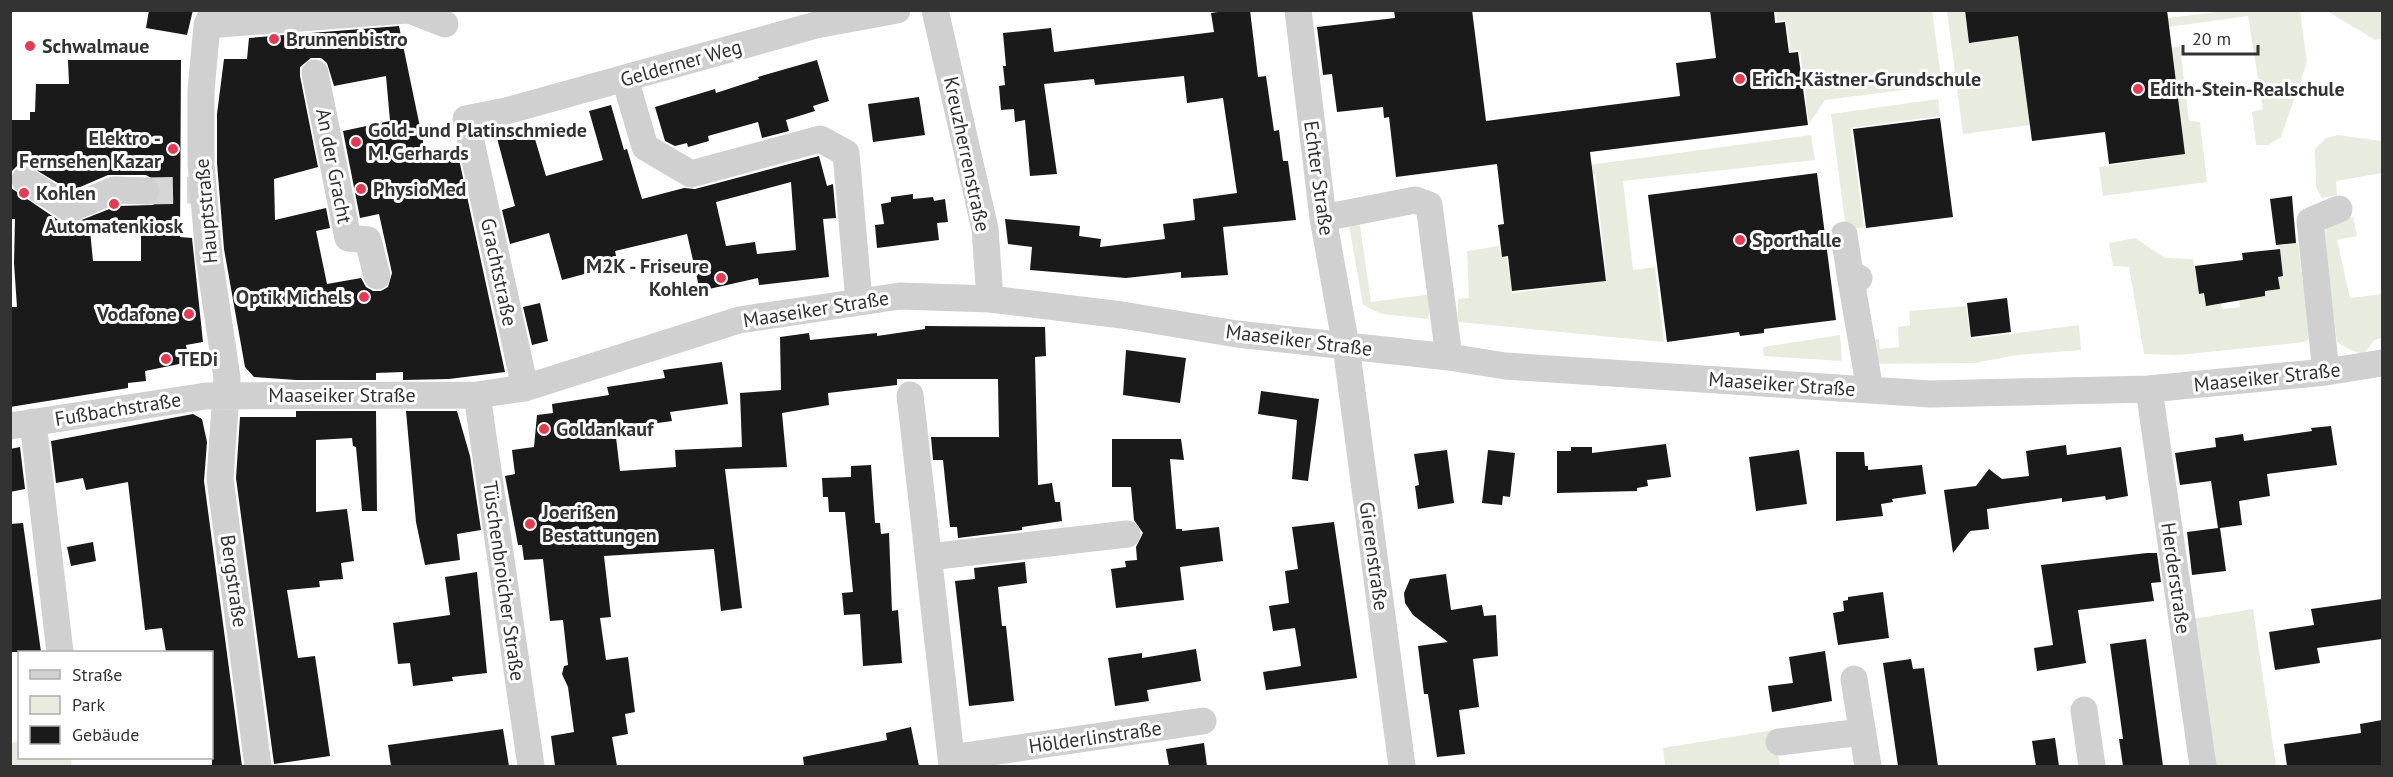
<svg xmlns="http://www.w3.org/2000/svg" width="2393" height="777" font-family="'PT Sans',sans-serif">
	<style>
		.green { fill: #e7ecdf }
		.building { fill: #1a1a1a; fill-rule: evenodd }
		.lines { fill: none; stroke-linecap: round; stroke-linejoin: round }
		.minor-tunnel { stroke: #d6d6d6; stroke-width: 27; stroke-dasharray: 27 14; stroke-linecap: butt }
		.minor { stroke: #d0d0d0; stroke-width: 27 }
		.poi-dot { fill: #e33b52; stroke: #fff; stroke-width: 2 }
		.labels { text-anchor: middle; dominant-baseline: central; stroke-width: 6; stroke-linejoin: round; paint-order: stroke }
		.poi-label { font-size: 20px; font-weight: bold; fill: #333; stroke: #fff; text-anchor: start }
		.street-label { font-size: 20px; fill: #333; stroke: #fff }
	</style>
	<rect width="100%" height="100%" fill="#fff"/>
	<path class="green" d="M 1776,11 L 1932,11 L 1942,85 L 1825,100 L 1809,124 L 1800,50 L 1791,51 L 1786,20 L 1777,21 Z
		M 1947,11 L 1965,11 L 1969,42 L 2018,36 L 2069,120 L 1963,134 Z
		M 2224,11 L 2300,11 L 2307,62 L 2281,137 L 2268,145 L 2256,145 L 2252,112 L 2263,109 L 2248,16 L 2138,31 L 2137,22 Z
		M 2327,11 L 2382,11 L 2382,39 L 2375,40 Z
		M 2180,46 L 2189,121 L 2200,122 L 2207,182 L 2103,196 L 2099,167 L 2185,154 L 2171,48 Z
		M 1938,99 L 1940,116 L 1851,128 L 1864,227 L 1846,230 L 1831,114 Z
		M 1811,135 L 1815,160 L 1623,181 L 1633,270 L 1655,267 L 1664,342 L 1458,322 L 1458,299 L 1469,298 L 1467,251 L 1499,246 L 1502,257 L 1507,257 L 1512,293 L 1607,281 L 1595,174 L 1502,187 L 1500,177 Z
		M 2338,135 L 2382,141 L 2382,173 L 2336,181 L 2337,195 L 2322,198 L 2316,187 L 2315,149 L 2326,138 Z
		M 2353,217 L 2357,236 L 2337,240 L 2350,298 L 2382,294 L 2382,338 L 2374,340 L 2364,354 L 2352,351 L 2337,342 L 2323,234 C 2330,222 2340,219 2353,217 Z
		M 1359,219 L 1371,302 L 1432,294 L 1428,319 L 1382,314 L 1363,305 L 1348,220 Z
		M 2135,238 L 2165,258 L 2193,259 L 2199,294 L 2204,293 L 2206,305 L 2221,304 L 2222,309 L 2240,307 L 2238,288 L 2248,298 L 2265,296 L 2265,291 L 2280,289 L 2278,277 L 2283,276 L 2280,249 L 2276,245 L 2298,243 L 2310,338 L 2305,342 L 2179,355 L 2144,354 L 2129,267 L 2113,266 L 2109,243 Z
		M 1966,306 L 1971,339 L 2079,325 L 2081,350 L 2017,355 L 1974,363 L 1866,364 L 1865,340 L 1879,339 L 1880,349 L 1899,347 L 1898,327 L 1910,325 L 1909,311 Z
		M 1840,335 L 1842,361 L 1764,356 L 1763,347 Z
		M 2253,609 L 2276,766 L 2208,766 L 2187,620 Z
		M 1774,730 L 1780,766 L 1665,766 L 1663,748 Z
		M 19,741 L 20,758 L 70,758 L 72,766 L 11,766 L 11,743 Z"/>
	<path class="building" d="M 149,10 L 193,10 L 187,35 L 146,28 Z
		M 1231,10 L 1250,10 L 1258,77 L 1266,76 L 1274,131 L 1279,130 L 1283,161 L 1288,161 L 1296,220 L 1223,227 L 1228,275 L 1181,278 L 1181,272 L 1126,278 L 1030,270 L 1032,247 L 1008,244 L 1005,219 L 1080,226 L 1079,236 L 1101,239 L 1100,247 L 1165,239 L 1163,224 L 1195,220 L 1193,199 L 1237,193 L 1223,98 L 1187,103 L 1184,76 L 1095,85 L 1094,79 L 1044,84 L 1057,174 L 1030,176 L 1025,120 L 1015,122 L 1014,109 L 1001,110 L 999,86 L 1005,85 L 1003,66 L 1006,66 L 1003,33 L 1051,28 L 1054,52 L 1214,32 L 1211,13 Z
		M 1394,10 L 1472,10 L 1486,121 L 1680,96 L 1676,63 L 1716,58 L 1710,10 L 1774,10 L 1775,23 L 1785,22 L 1789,53 L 1798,52 L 1808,125 L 1590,152 L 1606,281 L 1512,291 L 1508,256 L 1502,257 L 1498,225 L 1504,224 L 1497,164 L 1396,177 L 1389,117 L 1384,118 L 1383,107 L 1337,112 L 1332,74 L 1323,75 L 1317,27 L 1395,18 Z
		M 1965,10 L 2167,10 L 2185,154 L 2109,164 L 2105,132 L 2032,141 L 2018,36 L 1969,43 Z
		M 399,26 L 426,156 L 457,150 L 505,372 L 449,379 L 403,380 L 403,372 L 376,373 L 376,380 L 296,380 L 254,377 L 245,367 L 224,249 L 217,163 L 217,114 L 224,59 L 247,59 L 249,38 ZM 311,58 L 321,58 L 327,63 L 334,86 L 386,76 L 390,121 L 343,131 L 360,218 L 379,214 L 392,273 L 388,287 L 381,291 L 373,291 L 366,287 L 361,278 L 327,284 L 316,231 L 330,228 L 326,208 L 275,220 L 274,179 L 318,167 L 300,76 L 300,67 Z
		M 68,60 L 181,60 L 180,237 L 192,238 L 203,342 L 186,345 L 189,362 L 145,371 L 146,381 L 128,383 L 128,388 L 10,407 L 10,307 L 17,307 L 14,263 L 15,219 L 10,219 L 11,188 L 61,222 L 69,225 L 117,206 L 153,205 L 159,200 L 162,192 L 160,183 L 146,175 L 108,175 L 71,191 L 26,164 L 17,166 L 11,172 L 10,120 L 30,120 L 30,112 L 35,112 L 36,84 L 69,84 ZM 89,220 L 141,220 L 141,261 L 93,261 Z
		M 817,60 L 829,101 L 813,106 L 815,111 L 786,120 L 789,131 L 762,138 L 758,122 L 708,136 L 709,141 L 688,147 L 687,143 L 675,146 L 665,141 L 655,107 L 715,89 L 716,93 L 759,79 L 758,77 Z
		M 919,97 L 925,135 L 873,142 L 868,104 Z
		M 611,105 L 624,150 L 627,149 L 642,199 L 684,188 L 695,189 L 819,156 L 827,186 L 833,184 L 836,218 L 823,219 L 829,277 L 759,285 L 758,278 L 700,291 L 687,234 L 615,251 L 618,265 L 562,280 L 549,233 L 510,244 L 502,210 L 515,206 L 497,138 L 532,129 L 546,176 L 603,160 L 589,111 ZM 791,182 L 796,250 L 757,254 L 755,242 L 726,246 L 716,202 Z
		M 1940,118 L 1953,217 L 1866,228 L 1853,129 Z
		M 1817,173 L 1836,320 L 1764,329 L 1764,333 L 1740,336 L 1739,332 L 1667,342 L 1648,195 Z
		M 913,194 L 913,199 L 933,197 L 934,201 L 945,199 L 948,222 L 937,223 L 939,240 L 877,248 L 875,225 L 884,224 L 881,204 L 891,202 L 891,197 Z
		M 2292,196 L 2296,243 L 2276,245 L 2270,199 Z
		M 2280,249 L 2283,276 L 2278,277 L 2280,289 L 2265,291 L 2265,296 L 2206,306 L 2204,293 L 2199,294 L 2195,266 L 2243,260 L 2242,253 Z
		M 2007,298 L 2011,332 L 1971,337 L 1967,303 Z
		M 540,303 L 548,341 L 532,345 L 523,307 Z
		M 925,326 L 1045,327 L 1046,356 L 1035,357 L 1038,485 L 1052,483 L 1055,502 L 1060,502 L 1062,521 L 1022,527 L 1022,530 L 958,538 L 957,527 L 950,527 L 943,460 L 933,460 L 931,437 L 999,437 L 998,379 L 897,379 L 897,385 L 828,393 L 829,405 L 782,413 L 787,467 L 725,469 L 742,608 L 721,611 L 714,549 L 604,556 L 611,617 L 600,618 L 606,660 L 628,657 L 635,712 L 625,714 L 628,734 L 612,737 L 617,766 L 555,766 L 551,736 L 574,732 L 568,687 L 562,674 L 564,666 L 568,665 L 563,620 L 550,621 L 543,559 L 524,560 L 522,545 L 518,545 L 505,476 L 515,474 L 512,450 L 534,447 L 537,415 L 553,413 L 552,404 L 609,395 L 607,387 L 665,378 L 663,370 L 722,362 L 728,404 L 670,412 L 672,421 L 615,429 L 620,471 L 676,467 L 675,450 L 742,447 L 740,393 L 781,390 L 780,337 L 809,333 L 810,340 L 877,333 L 877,336 L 925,329 Z
		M 1126,350 L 1186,358 L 1180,403 L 1123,395 Z
		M 1261,391 L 1319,399 L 1308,481 L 1292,479 L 1297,420 L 1258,414 Z
		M 296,411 L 376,411 L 377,511 L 362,511 L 356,447 L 353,446 L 352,438 L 316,440 L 316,512 L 347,509 L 354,561 L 341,563 L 343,579 L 319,581 L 320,587 L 287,590 L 298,658 L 315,656 L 330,756 L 274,764 L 236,478 L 240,417 L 296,417 Z
		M 406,411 L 457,411 L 470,456 L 481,530 L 457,534 L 460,560 L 425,565 L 416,522 Z
		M 193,414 L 202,419 L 207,442 L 204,481 L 242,766 L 212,766 L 212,652 L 166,652 L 162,628 L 145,630 L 128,482 L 86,490 L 83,478 L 56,483 L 51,441 Z
		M 2331,426 L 2337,465 L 2267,474 L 2270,496 L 2239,501 L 2242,525 L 2220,528 L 2226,571 L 2192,575 L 2187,532 L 2218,528 L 2211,481 L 2180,485 L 2175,453 L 2216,447 L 2215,438 L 2243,434 L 2244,441 L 2312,431 L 2311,428 Z
		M 1112,439 L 1181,439 L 1184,460 L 1170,459 L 1176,529 L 1182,529 L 1182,531 L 1219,527 L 1223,561 L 1180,567 L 1184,600 L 1116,608 L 1111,569 L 1126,567 L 1125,561 L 1137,560 L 1136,547 L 1143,533 L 1134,520 L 1131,487 L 1112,487 Z
		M 1666,444 L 1671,477 L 1647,480 L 1648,486 L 1637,488 L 1637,491 L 1557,493 L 1557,451 L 1571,451 L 1571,447 L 1592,447 L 1592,453 Z
		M 2066,445 L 2067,455 L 2121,447 L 2128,496 L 2106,500 L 2105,496 L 2062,502 L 2062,498 L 1987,509 L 1989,529 L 1970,531 L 1953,553 L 1944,490 L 1976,486 L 1989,469 L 2002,479 L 2029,476 L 2026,451 Z
		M 20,447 L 25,489 L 10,492 L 10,449 Z
		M 1447,450 L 1454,503 L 1418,509 L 1415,486 L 1419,485 L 1414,454 Z
		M 1488,450 L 1515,453 L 1510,497 L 1503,496 L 1502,505 L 1482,503 Z
		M 1799,450 L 1807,504 L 1756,511 L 1749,457 Z
		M 1836,452 L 1864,452 L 1865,466 L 1868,466 L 1868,470 L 1922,465 L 1926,494 L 1892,499 L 1893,502 L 1881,504 L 1883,516 L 1836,521 Z
		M 871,465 L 875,523 L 880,523 L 881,534 L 889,533 L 892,611 L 898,610 L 902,663 L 863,666 L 860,614 L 844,615 L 842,593 L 853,592 L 845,512 L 829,512 L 828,497 L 823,497 L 822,478 L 851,477 L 851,466 Z
		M 1334,522 L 1357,678 L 1266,690 L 1263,672 L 1301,666 L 1295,628 L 1273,631 L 1269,606 L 1289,603 L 1285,571 L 1298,569 L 1292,527 Z
		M 23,523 L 41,652 L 10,652 L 10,524 Z
		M 93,542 L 96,561 L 71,566 L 67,547 Z
		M 2147,553 L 2157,553 L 2161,582 L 2151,583 L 2154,601 L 2078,610 L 2086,663 L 2037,671 L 2034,648 L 2053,645 L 2041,565 Z
		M 1025,562 L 1027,583 L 998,587 L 1002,626 L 1006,626 L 1014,701 L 969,706 L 955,581 L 975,579 L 974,568 Z
		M 477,572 L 487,673 L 452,677 L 453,681 L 413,686 L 410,663 L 398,664 L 393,623 L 450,615 L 445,577 Z
		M 1446,574 L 1451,610 L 1482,605 L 1484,616 L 1496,615 L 1498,656 L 1473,659 L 1479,707 L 1459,710 L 1465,754 L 1437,757 L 1428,694 L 1424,694 L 1418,646 L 1448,642 L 1413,615 L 1405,603 L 1404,593 L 1410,579 Z
		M 1883,592 L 1889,638 L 1838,645 L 1833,613 L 1844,611 L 1843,601 L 1848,600 L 1848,597 Z
		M 2382,599 L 2382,639 L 2317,648 L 2320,663 L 2275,670 L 2269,632 L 2314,625 L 2311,609 Z
		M 2146,639 L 2163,766 L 2123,766 L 2119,739 L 2123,739 L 2110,644 Z
		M 1196,649 L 1201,681 L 1147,690 L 1149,701 L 1115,706 L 1108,658 L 1142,653 L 1142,658 Z
		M 1825,651 L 1832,701 L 1772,712 L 1768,686 L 1793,683 L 1789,657 Z
		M 1911,659 L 1913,669 L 1924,668 L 1938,766 L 1898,766 L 1883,663 Z
		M 2382,720 L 2382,766 L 2287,766 L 2284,744 L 2361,733 L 2360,724 Z
		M 911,727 L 919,766 L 804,766 L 803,757 L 887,740 L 886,733 Z
		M 503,729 L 509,766 L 391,766 L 388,745 Z
		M 2055,738 L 2059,766 L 2036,766 L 2032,741 Z
		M 1204,743 L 1207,766 L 1169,766 L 1166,749 Z"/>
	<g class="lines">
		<path class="minor-tunnel" d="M 146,191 L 203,190"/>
		<path class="minor" d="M 213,10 L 207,25 L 201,91 L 201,164 L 209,257 L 227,378 L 220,479 L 258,766
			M 409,10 L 445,24
			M 935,10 L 985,229 L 990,299
			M 1298,10 L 1323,218 L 1346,346 L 1402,766
			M 207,25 L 407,10
			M 315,73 L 348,238 L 368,240 L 377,276
			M 625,79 L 645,147 L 691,174 L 820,139 L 846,153 L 859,301
			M 25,180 L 70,209 L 114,190 L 146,191
			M 1323,218 L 1415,200 L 1429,205 L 1449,357
			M 1844,235 L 1851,280
			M 1859,278 L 1851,280 L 1870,390
			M 2326,372 L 2310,221 L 2339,209
			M 525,388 L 466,119 L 506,111 L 816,25 L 897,10
			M 2149,389 L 2203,766
			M 477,395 L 531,766
			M 910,395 L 952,766
			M 33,422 L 60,652
			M 10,426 L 206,396 L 477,395 L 525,388 L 739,320 L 900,296 L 990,299 L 1122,315 L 1237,334 L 1449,357 L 1505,366 L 1930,394 L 2149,389 L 2326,372 L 2382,363
			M 929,557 L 1127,534
			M 1854,679 L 1868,766
			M 2084,710 L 2092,766
			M 1779,742 L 1862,732
			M 951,758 L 1203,721"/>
	</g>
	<g class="poi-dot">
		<circle cx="274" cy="39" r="6"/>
		<circle cx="30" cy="46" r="6"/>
		<circle cx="1740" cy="79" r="6"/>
		<circle cx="2138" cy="89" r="6"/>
		<circle cx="356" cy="142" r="6"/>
		<circle cx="173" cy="149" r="6"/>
		<circle cx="361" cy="189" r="6"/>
		<circle cx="24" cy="193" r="6"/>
		<circle cx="114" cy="204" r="6"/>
		<circle cx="1740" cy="240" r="6"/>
		<circle cx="721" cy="278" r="6"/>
		<circle cx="364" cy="297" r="6"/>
		<circle cx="189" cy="314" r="6"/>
		<circle cx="166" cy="359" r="6"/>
		<circle cx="544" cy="429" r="6"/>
		<circle cx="530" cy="524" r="6"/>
	</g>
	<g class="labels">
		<g class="poi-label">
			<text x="286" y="39">Brunnenbistro</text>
			<text x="42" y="46">Schwalmaue</text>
			<text x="1752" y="79">Erich-Kästner-Grundschule</text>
			<text x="2150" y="89">Edith-Stein-Realschule</text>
			<text x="368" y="130">Gold- und Platinschmiede<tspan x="368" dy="23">M. Gerhards</tspan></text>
			<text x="161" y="138" text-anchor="end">Elektro -<tspan x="161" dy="23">Fernsehen Kazar</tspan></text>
			<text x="373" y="189">PhysioMed</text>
			<text x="36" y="193">Kohlen</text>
			<text x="114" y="226" text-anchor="middle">Automatenkiosk</text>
			<text x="1752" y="240">Sporthalle</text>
			<text x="709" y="266" text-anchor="end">M2K - Friseure<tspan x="709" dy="23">Kohlen</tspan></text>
			<text x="352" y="297" text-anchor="end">Optik Michels</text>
			<text x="177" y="314" text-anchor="end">Vodafone</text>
			<text x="178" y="359">TEDi</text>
			<text x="556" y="429">Goldankauf</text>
			<text x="542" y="512">Joerißen<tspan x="542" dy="23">Bestattungen</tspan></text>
		</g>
		<g class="street-label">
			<text transform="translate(681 63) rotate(-16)">Gelderner Weg</text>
			<text transform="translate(967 154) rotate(78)">Kreuzherrenstraße</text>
			<text transform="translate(334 166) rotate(79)">An der Gracht</text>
			<text transform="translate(1319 178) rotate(82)">Echter Straße</text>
			<text transform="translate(206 211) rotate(-95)">Hauptstraße</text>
			<text transform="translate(499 272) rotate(78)">Grachtstraße</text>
			<text transform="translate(816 309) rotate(-9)">Maaseiker Straße</text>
			<text transform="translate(1299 340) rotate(7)">Maaseiker Straße</text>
			<text transform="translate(2267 377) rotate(-6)">Maaseiker Straße</text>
			<text transform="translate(1782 384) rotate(4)">Maaseiker Straße</text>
			<text x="342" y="395">Maaseiker Straße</text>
			<text transform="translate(118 409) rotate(-9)">Fußbachstraße</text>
			<text transform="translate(1374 556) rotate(82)">Gierenstraße</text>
			<text transform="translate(2176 578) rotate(82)">Herderstraße</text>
			<text transform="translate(234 581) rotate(82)">Bergstraße</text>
			<text transform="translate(504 581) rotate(82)">Tüschenbroicher Straße</text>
			<text transform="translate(1095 737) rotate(-8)">Hölderlinstraße</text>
		</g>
	</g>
	<rect width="2393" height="777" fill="none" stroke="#333333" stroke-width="24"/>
	<rect x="18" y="651" width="195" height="108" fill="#ffffff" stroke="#adadad" stroke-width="1.5"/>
	<rect x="30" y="670" width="30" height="9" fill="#d0d0d0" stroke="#adadad" stroke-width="1.5"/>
	<text x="72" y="681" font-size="18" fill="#333333">Straße</text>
	<rect x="30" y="696" width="30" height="18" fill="#e7ecdf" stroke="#adadad" stroke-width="1.5"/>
	<text x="72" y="711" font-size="18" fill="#333333">Park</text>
	<rect x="30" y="726" width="30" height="18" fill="#1a1a1a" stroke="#adadad" stroke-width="1.5"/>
	<text x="72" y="741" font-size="18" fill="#333333">Gebäude</text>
	<path d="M2183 45v9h75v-9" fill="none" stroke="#333333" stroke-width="3"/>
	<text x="2192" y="45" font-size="18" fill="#333333" stroke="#ffffff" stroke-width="4.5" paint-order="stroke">20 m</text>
</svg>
